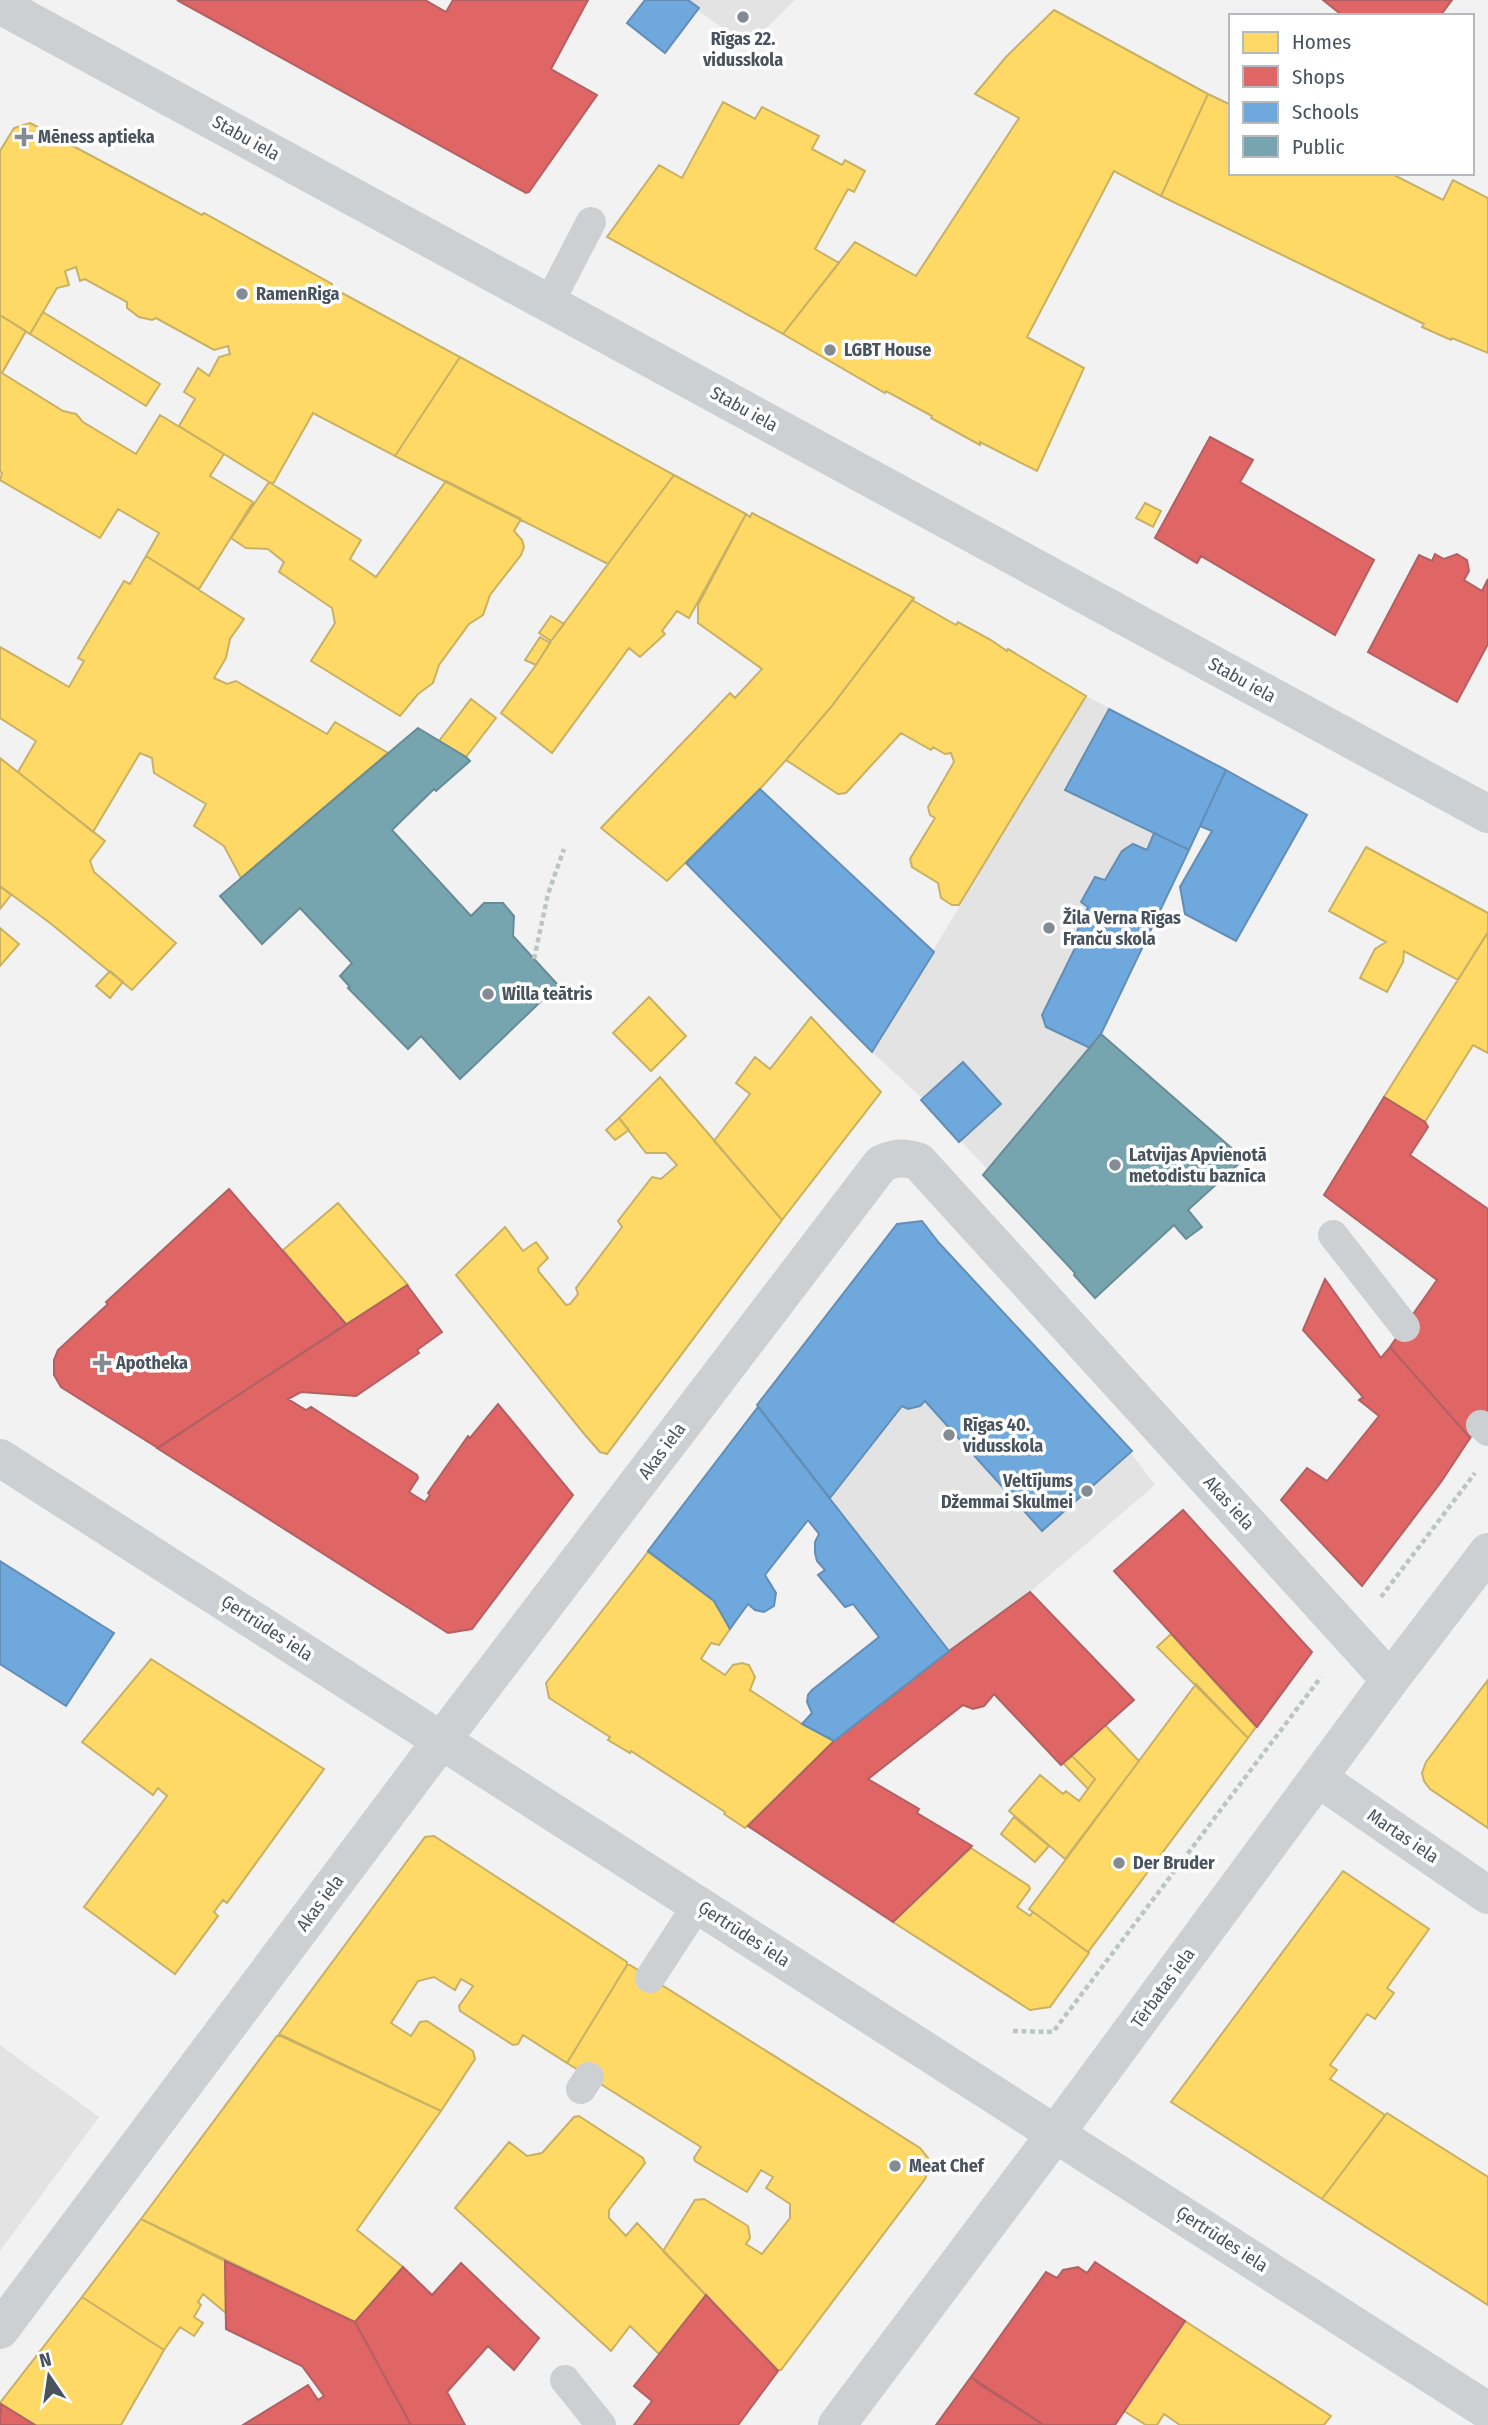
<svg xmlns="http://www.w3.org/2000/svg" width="1488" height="2425" font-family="'Fira Sans Condensed',sans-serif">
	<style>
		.education { fill: #e4e3e4 }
		.homes { fill: #ffd966; stroke: #c8b164; stroke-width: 2 }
		.shops { fill: #e06666; stroke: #b26064; stroke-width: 2 }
		.schools { fill: #6fa8dc; stroke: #638eb6; stroke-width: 2 }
		.public { fill: #76a5af; stroke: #688c97; stroke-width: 2 }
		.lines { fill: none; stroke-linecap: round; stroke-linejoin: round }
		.path { stroke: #bbc6c3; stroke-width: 4.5; stroke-dasharray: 5 3.5; stroke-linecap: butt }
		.service { stroke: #cdd0d2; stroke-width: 30 }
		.minor { stroke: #cdd0d2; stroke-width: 38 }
		.poi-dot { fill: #848b92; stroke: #fff; stroke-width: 2.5 }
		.labels { text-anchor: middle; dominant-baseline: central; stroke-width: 7; stroke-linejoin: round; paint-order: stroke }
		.poi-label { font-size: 18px; font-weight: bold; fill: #48535e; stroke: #fff; text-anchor: start }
		.street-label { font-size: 18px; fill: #48535e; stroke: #fff }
	</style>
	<rect width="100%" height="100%" fill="#f2f2f2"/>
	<path class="education" d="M 688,0 L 795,0 L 748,46 L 697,10 L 698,8 Z
		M 1086,696 L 1226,770 L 1101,1034 L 988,1170 L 961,1141 L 1001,1104 L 963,1062 L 922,1098 L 872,1052 Z
		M 922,1221 L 939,1244 L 1119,1437 L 1155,1485 L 1030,1592 L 949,1651 L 757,1405 L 897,1224 Z
		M 0,2045 L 99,2117 L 0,2251 Z"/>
	<path class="homes" d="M 1054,10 L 1208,94 L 1161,196 L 1114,171 L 1027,337 L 1084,368 L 1037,471 L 980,442 L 980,445 L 931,418 L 932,416 L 886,391 L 885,393 L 783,334 L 855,242 L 916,276 L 1019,118 L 975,94 L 1006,57 Z
		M 1208,94 L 1231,105 L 1231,173 L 1390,173 L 1443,200 L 1453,180 L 1488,198 L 1488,353 L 1452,338 L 1451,340 L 1422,327 L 1424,324 L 1161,196 Z
		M 723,102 L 755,119 L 762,107 L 819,136 L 812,149 L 842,165 L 845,160 L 865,171 L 854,192 L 848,189 L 815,249 L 839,263 L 783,334 L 607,237 L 659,165 L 682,178 Z
		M 30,123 L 202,215 L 204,213 L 332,284 L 331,287 L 460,357 L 395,456 L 313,413 L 273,484 L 269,482 L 179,426 L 195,399 L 184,392 L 198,368 L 209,376 L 219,357 L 230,354 L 228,346 L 214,350 L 156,318 L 152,320 L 139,317 L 127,308 L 127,302 L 85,279 L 80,281 L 76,267 L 65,271 L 69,285 L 57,288 L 30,334 L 0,315 L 0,151 L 14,128 Z
		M 43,312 L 160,384 L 146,406 L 30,334 Z
		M 0,315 L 26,331 L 2,373 L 63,411 L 76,414 L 83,422 L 136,454 L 160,415 L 224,454 L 210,476 L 253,502 L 199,589 L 146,556 L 159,533 L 118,509 L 100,538 L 0,480 L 2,473 L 0,471 Z
		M 460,357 L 674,475 L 608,564 L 395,456 Z
		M 674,475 L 746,514 L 689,618 L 677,611 L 662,631 L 665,634 L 640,657 L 629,648 L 552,753 L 501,713 L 536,665 L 551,641 Z
		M 446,481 L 521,519 L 514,531 L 522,540 L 524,547 L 521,555 L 490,595 L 483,615 L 469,624 L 439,665 L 433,683 L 418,694 L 400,716 L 311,661 L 335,623 L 332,608 L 279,572 L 284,562 L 268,549 L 246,548 L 231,538 L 269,482 L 361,540 L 350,559 L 376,577 Z
		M 1145,503 L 1161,511 L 1153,527 L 1136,518 Z
		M 752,513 L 914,598 L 831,707 L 786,760 L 760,789 L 667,881 L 601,828 L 730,693 L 735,698 L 762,669 L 698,623 L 698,605 L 746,514 L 750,517 Z
		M 146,556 L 244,619 L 230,639 L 226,658 L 214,678 L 227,684 L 236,681 L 327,734 L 335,722 L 388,753 L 241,878 L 224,846 L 194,826 L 206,804 L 154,773 L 152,758 L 140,753 L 93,832 L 18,772 L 36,741 L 0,718 L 0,647 L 69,687 L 84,661 L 78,658 L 124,581 L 130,584 Z
		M 912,600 L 956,625 L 958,622 L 991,640 L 1007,651 L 1008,649 L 1086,696 L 959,905 L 952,905 L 941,898 L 938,883 L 912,867 L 910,859 L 935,818 L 930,815 L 928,807 L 954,762 L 951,753 L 945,754 L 933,747 L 931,750 L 901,733 L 846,793 L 838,794 L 786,760 L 831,707 Z
		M 551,616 L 564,624 L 551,641 L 539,633 Z
		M 540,637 L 550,643 L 536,665 L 525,660 Z
		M 471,699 L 496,718 L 466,757 L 439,741 Z
		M 0,758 L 105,841 L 90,861 L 94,872 L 176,943 L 132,990 L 50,923 L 0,886 Z
		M 1366,847 L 1488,913 L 1488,932 L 1458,980 L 1404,951 L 1403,962 L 1387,992 L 1360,978 L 1375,949 L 1386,942 L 1329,911 Z
		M 0,886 L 11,895 L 0,909 Z
		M 0,928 L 19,944 L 0,966 Z
		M 1488,932 L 1488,1053 L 1473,1045 L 1425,1122 L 1384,1097 Z
		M 110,971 L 123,982 L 110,998 L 96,986 Z
		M 649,997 L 686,1036 L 651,1071 L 613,1033 Z
		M 811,1017 L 881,1092 L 782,1220 L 714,1141 L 750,1094 L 736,1083 L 755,1057 L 770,1069 Z
		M 660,1077 L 782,1220 L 607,1454 L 600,1452 L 585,1435 L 456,1275 L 505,1227 L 523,1251 L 536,1242 L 548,1258 L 538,1268 L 539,1272 L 566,1305 L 570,1304 L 578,1294 L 576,1288 L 622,1227 L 618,1221 L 652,1177 L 661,1179 L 677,1165 L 666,1153 L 646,1153 L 619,1118 Z
		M 619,1118 L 629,1130 L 615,1140 L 606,1130 Z
		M 338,1203 L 408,1285 L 346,1324 L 283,1250 Z
		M 648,1552 L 714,1601 L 730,1629 L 719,1645 L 711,1643 L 701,1659 L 725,1675 L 733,1665 L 742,1663 L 749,1665 L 755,1677 L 750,1690 L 802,1724 L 834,1741 L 745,1828 L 724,1814 L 725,1812 L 631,1751 L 630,1753 L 608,1740 L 610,1737 L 549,1698 L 546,1683 Z
		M 1171,1634 L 1256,1727 L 1248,1738 L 1157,1647 Z
		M 151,1659 L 324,1769 L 227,1903 L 223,1900 L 214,1912 L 218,1916 L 175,1974 L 84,1907 L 167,1796 L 158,1788 L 153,1795 L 82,1742 Z
		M 1488,1680 L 1488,1828 L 1430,1789 L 1424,1781 L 1422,1773 L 1426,1762 Z
		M 1196,1684 L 1248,1738 L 1088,1952 L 1029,1909 Z
		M 1105,1725 L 1139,1761 L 1065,1859 L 1009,1811 L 1040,1775 L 1063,1794 L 1066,1791 L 1079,1801 L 1095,1779 L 1072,1756 Z
		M 1072,1756 L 1095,1779 L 1088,1789 L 1063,1763 Z
		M 1014,1817 L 1049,1846 L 1035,1862 L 1001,1834 Z
		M 434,1836 L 627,1962 L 627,1965 L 567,2063 L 523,2035 L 518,2044 L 513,2045 L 460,2011 L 459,2006 L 473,1986 L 461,1979 L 455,1990 L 434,1977 L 418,1981 L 391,2023 L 411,2036 L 420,2022 L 427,2021 L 473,2051 L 475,2059 L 441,2111 L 279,2034 L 425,1837 Z
		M 971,1848 L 1029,1886 L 1030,1889 L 1017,1907 L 1030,1916 L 1033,1912 L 1089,1953 L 1050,2007 L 1030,2010 L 893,1922 Z
		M 1343,1871 L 1429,1929 L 1387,1988 L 1394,1993 L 1375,2019 L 1367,2014 L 1330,2065 L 1337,2070 L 1330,2079 L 1385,2115 L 1322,2199 L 1171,2102 Z
		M 627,1965 L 630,1965 L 920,2148 L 928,2158 L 929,2169 L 925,2179 L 781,2370 L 778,2370 L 663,2251 L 695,2200 L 704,2199 L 748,2226 L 750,2238 L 746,2244 L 762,2254 L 790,2218 L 790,2204 L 766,2188 L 773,2177 L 761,2170 L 747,2192 L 695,2161 L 694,2158 L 701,2147 L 567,2063 Z
		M 277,2036 L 281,2036 L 441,2111 L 357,2230 L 403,2267 L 355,2322 L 141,2219 Z
		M 1387,2113 L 1488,2177 L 1488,2305 L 1322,2199 Z
		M 579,2116 L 643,2158 L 645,2163 L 609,2210 L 609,2218 L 626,2236 L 637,2223 L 706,2295 L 659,2354 L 630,2326 L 611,2351 L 455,2208 L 509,2142 L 527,2156 L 542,2153 L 574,2117 Z
		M 141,2219 L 225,2261 L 226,2313 L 203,2294 L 198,2302 L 201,2305 L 194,2317 L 203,2323 L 194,2336 L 180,2327 L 164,2350 L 82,2297 Z
		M 82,2297 L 164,2350 L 121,2425 L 35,2425 L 0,2403 Z
		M 1185,2321 L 1331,2416 L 1324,2425 L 1180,2425 L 1164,2414 L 1157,2425 L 1146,2425 L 1124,2411 Z"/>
	<path class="shops" d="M 177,0 L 425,0 L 446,12 L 453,0 L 588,0 L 551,69 L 597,95 L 529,192 L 526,193 Z
		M 1323,0 L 1452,0 L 1440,16 L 1343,16 Z
		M 1210,437 L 1253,460 L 1240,482 L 1374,560 L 1335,635 L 1201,556 L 1197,563 L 1155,538 Z
		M 1435,554 L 1444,559 L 1457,554 L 1467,560 L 1469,571 L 1464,580 L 1482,591 L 1488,579 L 1488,644 L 1457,702 L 1368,652 L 1419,555 L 1432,561 Z
		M 1384,1097 L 1425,1122 L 1428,1127 L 1410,1155 L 1488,1209 L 1488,1416 L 1470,1438 L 1390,1347 L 1437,1280 L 1324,1195 Z
		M 229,1189 L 346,1324 L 158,1448 L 61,1387 L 54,1375 L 54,1360 L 58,1350 L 108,1304 L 106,1302 Z
		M 1325,1279 L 1381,1358 L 1390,1347 L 1470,1438 L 1441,1482 L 1362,1586 L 1281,1500 L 1307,1468 L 1327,1481 L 1379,1416 L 1359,1400 L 1363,1397 L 1303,1330 Z
		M 407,1285 L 442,1332 L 417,1350 L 419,1353 L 356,1396 L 301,1392 L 288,1399 L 306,1410 L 311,1407 L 417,1475 L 418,1478 L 409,1492 L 425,1502 L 430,1495 L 428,1493 L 468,1436 L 470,1438 L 498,1404 L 573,1495 L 472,1629 L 448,1633 L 157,1448 Z
		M 1183,1510 L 1312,1652 L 1257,1727 L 1114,1571 Z
		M 1030,1592 L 1134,1700 L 1061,1765 L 994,1694 L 984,1706 L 973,1709 L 963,1705 L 868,1779 L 919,1809 L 917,1813 L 972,1846 L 893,1922 L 748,1826 L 834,1741 L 949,1651 Z
		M 225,2261 L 355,2322 L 411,2425 L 243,2425 L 308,2385 L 318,2400 L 324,2396 L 302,2366 L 226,2329 Z
		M 1095,2262 L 1185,2321 L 1115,2425 L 1044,2425 L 971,2377 L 1046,2272 L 1057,2278 L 1063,2270 L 1078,2267 L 1087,2273 Z
		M 461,2263 L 539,2338 L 514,2370 L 488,2346 L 447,2392 L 465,2425 L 411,2425 L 355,2322 L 403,2267 L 432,2295 Z
		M 706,2295 L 778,2371 L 738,2425 L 634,2425 L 652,2401 L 634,2386 Z
		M 971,2377 L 982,2386 L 1044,2425 L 936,2425 Z
		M 1,2404 L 35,2425 L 0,2425 Z"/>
	<path class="schools" d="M 645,0 L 688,0 L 699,8 L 665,53 L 627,23 Z
		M 1109,709 L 1226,770 L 1189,850 L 1065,790 Z
		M 1226,770 L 1307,815 L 1236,941 L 1185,914 L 1180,887 L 1212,831 L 1200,826 Z
		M 760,789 L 934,952 L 872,1052 L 686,863 Z
		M 1154,833 L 1189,850 L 1101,1034 L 1090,1048 L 1046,1027 L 1042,1015 L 1081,936 L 1076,934 L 1088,907 L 1081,902 L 1095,877 L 1105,880 L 1122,851 L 1133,844 L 1147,850 Z
		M 963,1062 L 1001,1104 L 959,1142 L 921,1100 Z
		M 922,1221 L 939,1243 L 1132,1451 L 1042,1531 L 925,1401 L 920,1406 L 908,1409 L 902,1406 L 830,1498 L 757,1405 L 897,1224 Z
		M 758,1407 L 949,1651 L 834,1741 L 802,1724 L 812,1713 L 807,1702 L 808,1695 L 812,1690 L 879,1637 L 853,1604 L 845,1607 L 818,1575 L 825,1570 L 817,1561 L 815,1553 L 815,1542 L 819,1534 L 808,1520 L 765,1575 L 776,1593 L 774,1606 L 764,1612 L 755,1610 L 748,1604 L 730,1629 L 714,1601 L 648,1551 Z
		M 0,1561 L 114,1633 L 66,1706 L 0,1664 Z"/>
	<path class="public" d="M 418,728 L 466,757 L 470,761 L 436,791 L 434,789 L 392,830 L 471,916 L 484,903 L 503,903 L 514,916 L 513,936 L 558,985 L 460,1079 L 421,1036 L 408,1049 L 348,988 L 350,987 L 340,976 L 352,963 L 300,908 L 262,944 L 220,896 Z
		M 1101,1034 L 1244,1159 L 1188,1210 L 1202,1227 L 1186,1239 L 1174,1225 L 1095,1298 L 1074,1275 L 1075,1273 L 983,1175 Z"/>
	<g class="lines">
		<path class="path" d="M 534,959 L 548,894 L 564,849
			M 1381,1597 L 1475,1473
			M 1013,2031 L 1053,2032 L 1321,1677"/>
		<path class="service" d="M 549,303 L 591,222
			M 1333,1235 L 1405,1327
			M 1481,1425 L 1488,1431
			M 650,1978 L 698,1904
			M 581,2089 L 589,2077
			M 565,2380 L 601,2425"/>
		<path class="minor" d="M 0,5 L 1488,814
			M 0,1458 L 1488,2411
			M 1318,1778 L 1488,1895
			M 0,2330 L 441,1741 L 881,1164 C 895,1157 905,1157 919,1162 L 1390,1680
			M 837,2425 L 1056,2133 L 1390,1680 L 1488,1552"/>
	</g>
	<g class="poi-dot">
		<circle cx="743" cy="17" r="7"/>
		<path d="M20.5 126.5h7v7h7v7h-7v7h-7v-7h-7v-7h7z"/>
		<circle cx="242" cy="294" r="7"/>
		<circle cx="830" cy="350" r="7"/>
		<circle cx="1049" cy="928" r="7"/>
		<circle cx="488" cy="994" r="7"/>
		<circle cx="1115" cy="1165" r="7"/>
		<path d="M98.5 1352.5h7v7h7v7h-7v7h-7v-7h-7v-7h7z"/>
		<circle cx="949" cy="1435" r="7"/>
		<circle cx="1087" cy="1491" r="7"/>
		<circle cx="1119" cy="1863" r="7"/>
		<circle cx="895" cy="2166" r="7"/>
	</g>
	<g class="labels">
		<g class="poi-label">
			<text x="743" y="39" text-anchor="middle">Rīgas 22.<tspan x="743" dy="21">vidusskola</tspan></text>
			<text x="38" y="137">Mēness aptieka</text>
			<text x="256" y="294">RamenRiga</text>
			<text x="844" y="350">LGBT House</text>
			<text x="1063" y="918">Žila Verna Rīgas<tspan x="1063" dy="21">Franču skola</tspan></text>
			<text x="502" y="994">Willa teātris</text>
			<text x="1129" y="1155">Latvijas Apvienotā<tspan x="1129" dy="21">metodistu baznīca</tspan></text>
			<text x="116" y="1363">Apotheka</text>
			<text x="963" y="1425">Rīgas 40.<tspan x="963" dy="21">vidusskola</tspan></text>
			<text x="1073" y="1481" text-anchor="end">Veltījums<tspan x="1073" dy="21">Džemmai Skulmei</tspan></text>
			<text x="1133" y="1863">Der Bruder</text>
			<text x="909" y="2166">Meat Chef</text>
		</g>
		<g class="street-label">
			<text transform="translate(246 138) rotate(29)">Stabu iela</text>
			<text transform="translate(744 409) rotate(29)">Stabu iela</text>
			<text transform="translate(1242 680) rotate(29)">Stabu iela</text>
			<text transform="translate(662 1451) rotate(-53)">Akas iela</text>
			<text transform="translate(1229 1503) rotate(48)">Akas iela</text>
			<text transform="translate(267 1628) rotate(33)">Ģertrūdes iela</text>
			<text transform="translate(1403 1836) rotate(34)">Martas iela</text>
			<text transform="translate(320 1903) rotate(-53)">Akas iela</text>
			<text transform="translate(744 1934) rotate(33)">Ģertrūdes iela</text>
			<text transform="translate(1163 1988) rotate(-54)">Tērbatas iela</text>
			<text transform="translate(1222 2239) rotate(33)">Ģertrūdes iela</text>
		</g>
	</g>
	<rect x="1229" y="14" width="245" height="161" fill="#ffffff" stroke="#b6babf" stroke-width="2"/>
	<rect x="1243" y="32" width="35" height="21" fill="#ffd966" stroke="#b6babf" stroke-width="2"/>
	<text x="1292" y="49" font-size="21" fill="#48535e">Homes</text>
	<rect x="1243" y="66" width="35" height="21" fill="#e06666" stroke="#b6babf" stroke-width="2"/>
	<text x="1292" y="84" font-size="21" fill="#48535e">Shops</text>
	<rect x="1243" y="102" width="35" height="21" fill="#6fa8dc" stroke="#b6babf" stroke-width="2"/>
	<text x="1292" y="119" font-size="21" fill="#48535e">Schools</text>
	<rect x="1243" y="136" width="35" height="21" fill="#76a5af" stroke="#b6babf" stroke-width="2"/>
	<text x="1292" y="154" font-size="21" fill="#48535e">Public</text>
	<g transform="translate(49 2376) rotate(347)" stroke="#ffffff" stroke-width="5" paint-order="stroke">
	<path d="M0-5L12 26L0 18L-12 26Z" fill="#48535e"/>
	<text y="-10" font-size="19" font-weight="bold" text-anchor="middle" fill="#48535e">N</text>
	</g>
</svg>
